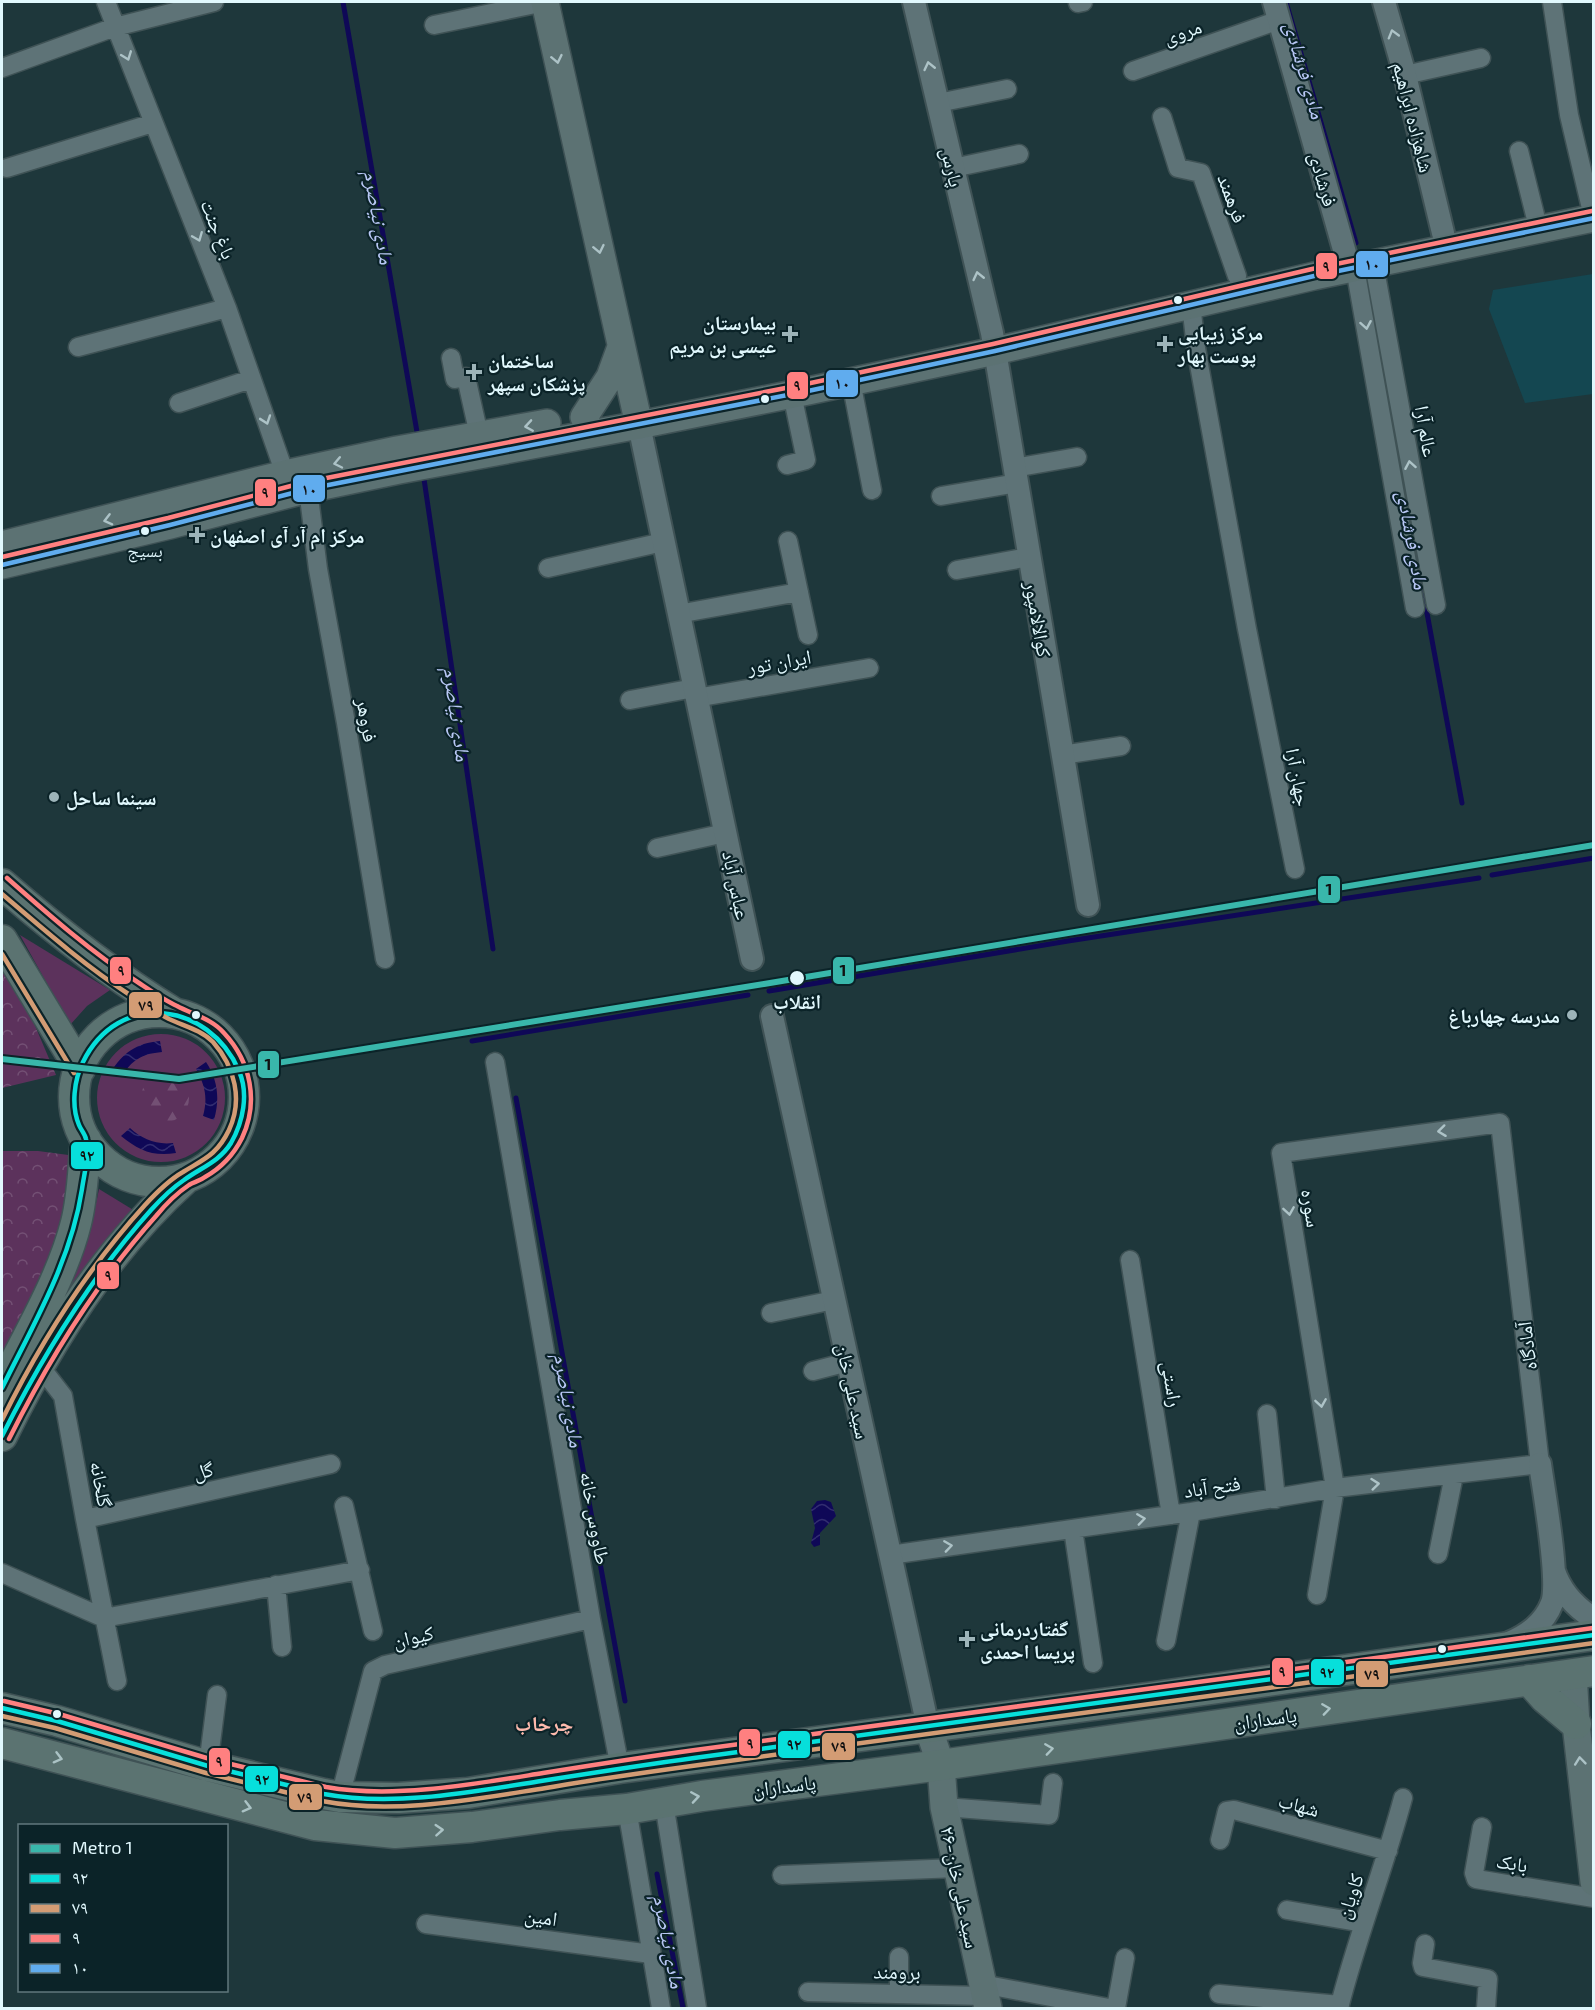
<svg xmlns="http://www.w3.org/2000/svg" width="1595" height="2010" font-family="'Exo 2','Noto Naskh Arabic',sans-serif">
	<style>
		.built { fill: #144751 }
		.grass { fill: #5c325c }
		.forest { fill: url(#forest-firs) }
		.park { fill: url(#park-crowns) }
		.water { fill: url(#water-waves) }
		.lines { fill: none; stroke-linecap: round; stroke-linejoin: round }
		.stream { stroke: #0f0857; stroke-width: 5 }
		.minor-casing { stroke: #3f5255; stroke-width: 21 }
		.tertiary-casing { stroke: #3f5255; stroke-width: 26 }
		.secondary-casing { stroke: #3f5255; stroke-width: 30 }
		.primary-casing { stroke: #3f5255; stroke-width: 33 }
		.minor { stroke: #5e7377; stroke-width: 18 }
		.tertiary { stroke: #5e7377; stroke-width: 22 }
		.secondary { stroke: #5c7273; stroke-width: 27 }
		.primary { stroke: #5b7371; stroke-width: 30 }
		.bus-1-casing { stroke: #0b2328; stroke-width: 9 }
		.bus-2-casing { stroke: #0b2328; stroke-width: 9 }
		.bus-3-casing { stroke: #0b2328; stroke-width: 9 }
		.bus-4-casing { stroke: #0b2328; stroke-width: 9 }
		.bus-1 { stroke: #07dfdb; stroke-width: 4.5 }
		.bus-2 { stroke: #d39c74; stroke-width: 4.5 }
		.bus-3 { stroke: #ff8080; stroke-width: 4.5 }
		.bus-4 { stroke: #60acee; stroke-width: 4.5 }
		.metro-1-casing { stroke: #0b2328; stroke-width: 10 }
		.metro-1 { stroke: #39b7ab; stroke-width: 6 }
		.oneway { stroke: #adc3c7 }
		.oneway2 { stroke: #acc2c6 }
		.oneway3 { stroke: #abc3c5 }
		.bus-dot { fill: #e1f8fd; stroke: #0b2328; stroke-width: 2 }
		.poi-dot { fill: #9db4b9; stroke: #0b2328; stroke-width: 2 }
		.labels { text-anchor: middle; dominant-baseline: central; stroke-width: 4.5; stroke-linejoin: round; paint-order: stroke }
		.bus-label { font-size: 18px; fill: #e1f8fd; stroke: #0b2328 }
		.street-label { font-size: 20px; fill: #e1f8fd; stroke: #0b2328 }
		.poi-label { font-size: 20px; font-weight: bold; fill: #e1f8fd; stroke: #0b2328; text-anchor: start }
		.stop-label { font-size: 20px; font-weight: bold; fill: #e1f8fd; stroke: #0b2328 }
		.water-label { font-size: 21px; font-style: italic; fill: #b9c8f6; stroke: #0b2328 }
		.neighbourhood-label { font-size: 21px; font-weight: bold; fill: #fdbaad; stroke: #0b2328 }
		.line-badge { stroke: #0b2328; stroke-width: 2 }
		.pale-badge-label { font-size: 16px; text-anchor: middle; font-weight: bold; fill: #111 }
	</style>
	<defs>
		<pattern id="forest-firs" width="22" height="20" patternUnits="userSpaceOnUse" patternTransform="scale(1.5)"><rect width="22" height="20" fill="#5c325c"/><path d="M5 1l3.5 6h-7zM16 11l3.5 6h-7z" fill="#735074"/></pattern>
		<pattern id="park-crowns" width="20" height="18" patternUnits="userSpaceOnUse" patternTransform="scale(1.5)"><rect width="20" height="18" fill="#5c325c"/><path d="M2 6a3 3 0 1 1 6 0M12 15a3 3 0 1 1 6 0" fill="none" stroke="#735074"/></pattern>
		<pattern id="water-waves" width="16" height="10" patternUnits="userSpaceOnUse" patternTransform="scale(1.5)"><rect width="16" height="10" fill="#0f0857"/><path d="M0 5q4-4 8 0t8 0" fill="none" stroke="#322d70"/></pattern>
	</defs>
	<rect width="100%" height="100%" fill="#1e373b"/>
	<path class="built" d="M 1593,274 L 1593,394 L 1525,403 L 1489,309 L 1493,290 Z"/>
	<path class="grass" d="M 20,935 L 110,990 L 87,1006 L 70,1025 Z
		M97 1098a64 64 0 1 1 128 0a64 64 0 1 1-128 0Z
		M 99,1189 L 135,1211 L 59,1311 C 75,1270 91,1232 99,1189 Z"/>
	<path class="forest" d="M141 1098a24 24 0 1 1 48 0a24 24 0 1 1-48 0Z"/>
	<path class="park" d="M 2,964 L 33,1021 L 56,1075 L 2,1088 Z
		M 2,1151 L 38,1151 L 76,1156 L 55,1260 L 2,1368 Z"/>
	<path class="water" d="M 160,1041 L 162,1052 C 142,1054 131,1060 122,1077 L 110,1073 C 123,1053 136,1043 160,1041 Z
		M 206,1062 C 218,1080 220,1099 214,1120 L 203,1116 C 208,1098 205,1085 196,1069 Z
		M 130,1128 C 142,1139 156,1145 173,1143 L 176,1153 C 153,1157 138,1150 121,1136 Z
		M 825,1500 L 831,1502 L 836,1516 L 820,1533 L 820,1545 L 814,1547 L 811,1543 L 815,1528 L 811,1509 L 817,1501 Z"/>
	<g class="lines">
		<path class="stream" d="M 343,2 L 417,432
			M 1286,2 L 1356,243
			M 1373,320 L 1462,803
			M 424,479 L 493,949
			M 1492,875 L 1594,858
			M 769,991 L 1068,941 L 1479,878
			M 472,1041 L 748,995
			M 516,1098 L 625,1701
			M 657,1874 L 683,2008"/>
		<g class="minor-casing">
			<path id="minor" d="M 106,2 L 227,308 L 285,474
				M 1552,2 L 1569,115 L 1590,204
				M 1078,3 L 1083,2
				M 434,25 L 545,2
				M 2,68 L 115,27 L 214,2
				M 1133,71 L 1279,20
				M 1405,75 L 1481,58
				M 938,103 L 1007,89
				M 1162,117 L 1178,168 L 1201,173 L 1237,276
				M 1519,151 L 1535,215
				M 7,168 L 153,123
				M 953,168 L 1019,154
				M 1374,264 L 1436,605
				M 1355,268 L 1415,608
				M 1191,304 L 1196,348 L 1247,629 L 1295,869
				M 78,347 L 227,308
				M 451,358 L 455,379 L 466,377 L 479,435
				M 851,381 L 872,490
				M 179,403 L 251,379
				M 787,465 L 806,460 L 792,394
				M 1014,468 L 1077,457
				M 308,489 L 318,569 L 346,723 L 385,959
				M 941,496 L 1017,483
				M 788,541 L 808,635
				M 548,568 L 663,542
				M 957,570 L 1029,557
				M 678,614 L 799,592
				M 696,698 L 869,668
				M 630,700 L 694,688
				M 1062,755 L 1121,746
				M 657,848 L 725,833
				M 495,1062 L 591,1619 L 620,1768
				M 1130,1260 L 1171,1515
				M 771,1313 L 834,1300
				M 39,1365 L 63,1396 L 85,1519 L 117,1681
				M 813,1371 L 848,1362
				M 1267,1414 L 1276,1499
				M 344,1506 L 373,1631
				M 85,1519 L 331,1464
				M 1073,1529 L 1093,1663
				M 1438,1554 L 1454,1475
				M 890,1555 L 1191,1512 L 1335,1488 L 1540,1464 L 1500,1123 L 1281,1153 L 1335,1488 L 1317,1595
				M 2,1573 L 104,1618 L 360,1570
				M 276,1585 L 282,1647
				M 1166,1641 L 1191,1512
				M 208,1766 L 217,1695
				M 340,1797 L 373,1671 L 385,1665 L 591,1619
				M 664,1803 L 697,2008
				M 944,1807 L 1049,1815 L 1053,1783
				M 627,1809 L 661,2008
				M 1482,1827 L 1474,1873 L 1476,1879 L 1594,1898
				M 1220,1840 L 1227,1811 L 1234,1810 L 1388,1851
				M 782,1875 L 957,1868
				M 1287,1910 L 1363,1923
				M 426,1924 L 651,1954
				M 1425,1944 L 1422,1963 L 1423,1967 L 1488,1979 L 1486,2008
				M 982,1984 L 1109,2008
				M 808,1992 L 985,1996
				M 899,1994 L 899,1957
				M 1219,1994 L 1340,2005
				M 1116,2008 L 1125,1958
				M 1339,2008 C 1357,1937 1384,1869 1403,1798"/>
		</g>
		<g class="tertiary-casing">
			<path id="tertiary" d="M 914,2 L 992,333 L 1088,905
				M 1274,2 L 1345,253
				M 1384,2 L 1405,75 L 1443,233
				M 639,425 L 752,959
				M 772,1016 L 928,1727
				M 1554,1571 C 1561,1592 1575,1607 1594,1619
				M 1509,1643 C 1527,1635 1544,1624 1552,1603 C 1560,1580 1544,1493 1540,1464"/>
		</g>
		<g class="secondary-casing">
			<path id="secondary" d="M 545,2 L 639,425
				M 584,417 L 610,377 L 621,347
				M 2,545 L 285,474 L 397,450 L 547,423
				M 2,565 L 170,525 L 308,489 L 399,470 L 639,425 L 808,391 L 995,351 L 1314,276 L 1594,218
				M 1573,1673 L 1576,1724 L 1594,1882
				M 928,1727 L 941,1765 L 944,1807 L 988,2008"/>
		</g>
		<g class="primary-casing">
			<path id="primary" d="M 2,884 C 56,931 112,975 174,1013
				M 2,940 L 80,1069
				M74 1097a85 85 0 1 1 170 0a85 85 0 1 1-170 0Z
				M 2,1388 C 27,1336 62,1279 76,1223 C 83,1196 83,1167 86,1140
				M 2,1436 C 48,1342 107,1249 186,1178
				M 1529,1680 L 1545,1698 L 1576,1724
				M 2,1708 L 57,1721 L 208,1766 L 324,1794 L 340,1797 L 398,1798 L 468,1793 L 620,1768 L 1154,1697 L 1594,1635
				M 2,1743 L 315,1825 L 395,1833 L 472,1827 L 560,1815 L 627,1809 L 702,1796 L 941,1765 L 1594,1671"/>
		</g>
		<use href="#minor" class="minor"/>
		<use href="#tertiary" class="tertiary"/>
		<use href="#secondary" class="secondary"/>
		<use href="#primary" class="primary"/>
		<g class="bus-1-casing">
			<path id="bus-1" d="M 2,1388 C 34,1323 71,1261 82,1189 C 84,1174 90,1153 86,1139 C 85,1134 81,1130 79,1125 C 71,1106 74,1080 83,1062 C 118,990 209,1001 239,1071 C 249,1094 243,1122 231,1143 C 219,1162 202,1167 184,1180 C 172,1188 161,1199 151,1210 C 90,1278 43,1355 2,1436
				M 2,1708 L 57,1721 L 208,1766 L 324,1794 C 393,1807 472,1792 541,1781 C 592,1773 643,1765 694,1758 C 994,1718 1294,1677 1594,1635"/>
		</g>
		<g class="bus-2-casing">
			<path id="bus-2" d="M 2,894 C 43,929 84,965 130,995 C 143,1003 155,1012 169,1019 C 184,1026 201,1030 213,1042 C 235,1067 243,1100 229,1130 C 217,1155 204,1159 183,1172 C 169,1180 156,1193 145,1205 C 87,1269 40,1343 2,1420
				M 2,954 L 74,1073
				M 2,1716 L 55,1728 L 206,1773 L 322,1801 C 394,1815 475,1799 546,1788 C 597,1779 648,1772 699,1765 C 998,1725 1296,1685 1594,1643"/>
		</g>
		<g class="bus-3-casing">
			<path id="bus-3" d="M 2,557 L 168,518 L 306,482 L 806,384 L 993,344 L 1312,269 L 1592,211
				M 7,878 C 49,915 91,952 139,983 C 151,991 164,1000 177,1006 C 194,1015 212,1019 224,1033 C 251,1062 259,1102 242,1138 C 234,1154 221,1168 205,1177 C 200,1181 194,1182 189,1185 C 177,1193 165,1205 156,1216 C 96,1283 49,1359 9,1439
				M 4,1701 L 59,1714 L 210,1759 L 326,1787 C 394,1799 475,1784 543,1773 C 593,1765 644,1757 695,1750 C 995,1711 1294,1670 1593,1628"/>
		</g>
		<g class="bus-4-casing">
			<path id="bus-4" d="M 2,565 L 170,525 L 308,489 L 808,391 L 995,351 L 1314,276 L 1594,218"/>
		</g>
		<use href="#bus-1" class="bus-1"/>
		<use href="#bus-2" class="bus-2"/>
		<use href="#bus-3" class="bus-3"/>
		<use href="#bus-4" class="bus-4"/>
		<g class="metro-1-casing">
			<path id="metro-1" d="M 2,1059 L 179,1079 L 764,984 L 1594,845"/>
		</g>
		<use href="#metro-1" class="metro-1"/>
	</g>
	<defs><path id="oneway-chevron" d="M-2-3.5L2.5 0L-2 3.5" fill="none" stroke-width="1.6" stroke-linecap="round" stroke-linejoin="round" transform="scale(1.5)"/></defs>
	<g class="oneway">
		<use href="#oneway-chevron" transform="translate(1393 34) rotate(-106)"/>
		<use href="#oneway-chevron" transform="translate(127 56) rotate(69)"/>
		<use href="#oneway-chevron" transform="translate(929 66) rotate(-103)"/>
		<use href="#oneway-chevron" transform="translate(198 237) rotate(68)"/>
		<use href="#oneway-chevron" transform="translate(978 276) rotate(-103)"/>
		<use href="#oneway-chevron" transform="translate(1366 325) rotate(80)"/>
		<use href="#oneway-chevron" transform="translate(266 420) rotate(71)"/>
		<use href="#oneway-chevron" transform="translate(1410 465) rotate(-100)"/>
		<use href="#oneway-chevron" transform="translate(1442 1131) rotate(173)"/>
		<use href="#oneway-chevron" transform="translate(1289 1211) rotate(81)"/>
		<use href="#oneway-chevron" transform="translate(1321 1403) rotate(81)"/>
		<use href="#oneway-chevron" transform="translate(1375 1484) rotate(-6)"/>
		<use href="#oneway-chevron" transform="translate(1141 1519) rotate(-8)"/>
		<use href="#oneway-chevron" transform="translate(948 1546) rotate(-8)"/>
	</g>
	<g class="oneway2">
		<use href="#oneway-chevron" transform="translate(557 59) rotate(78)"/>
		<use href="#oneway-chevron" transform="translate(599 249) rotate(78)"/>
		<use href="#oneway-chevron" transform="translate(529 426) rotate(171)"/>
		<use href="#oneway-chevron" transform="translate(338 463) rotate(168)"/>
		<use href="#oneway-chevron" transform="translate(108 520) rotate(166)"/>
		<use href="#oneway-chevron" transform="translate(1580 1761) rotate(-96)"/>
	</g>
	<g class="oneway3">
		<use href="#oneway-chevron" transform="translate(1326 1709) rotate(-8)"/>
		<use href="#oneway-chevron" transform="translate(1049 1749) rotate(-8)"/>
		<use href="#oneway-chevron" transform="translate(58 1758) rotate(15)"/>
		<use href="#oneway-chevron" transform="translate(695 1797) rotate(-9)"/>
		<use href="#oneway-chevron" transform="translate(247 1807) rotate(15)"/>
		<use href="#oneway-chevron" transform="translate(439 1830) rotate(-4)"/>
	</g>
	<g class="bus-dot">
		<circle cx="1178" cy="300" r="5"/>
		<circle cx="765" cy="399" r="5"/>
		<circle cx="145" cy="531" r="5"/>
		<circle cx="797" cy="978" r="8"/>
		<circle cx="196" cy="1015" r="5"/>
		<circle cx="1442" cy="1649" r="5"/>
		<circle cx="57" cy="1714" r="5"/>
	</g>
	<g class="poi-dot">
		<path d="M787 325h6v6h6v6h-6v6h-6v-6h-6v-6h6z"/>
		<path d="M1162 335h6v6h6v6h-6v6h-6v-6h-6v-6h6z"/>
		<path d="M471 363h6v6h6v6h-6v6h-6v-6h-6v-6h6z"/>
		<path d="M194 526h6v6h6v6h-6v6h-6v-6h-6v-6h6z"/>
		<circle cx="54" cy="797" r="6"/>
		<circle cx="1572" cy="1015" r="6"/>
		<path d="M964 1630h6v6h6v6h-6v6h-6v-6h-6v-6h6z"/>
	</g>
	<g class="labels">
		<g class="bus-label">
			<text x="145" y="550">بسیج</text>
		</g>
		<g class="street-label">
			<text transform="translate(1182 31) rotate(-19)">مروی</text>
			<text transform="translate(1414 117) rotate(76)">شاهزاده ابراهیم</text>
			<text transform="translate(953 167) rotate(77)">پارس</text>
			<text transform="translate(1324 179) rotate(74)">فرشادی</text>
			<text transform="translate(1233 198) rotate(70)">فرهمند</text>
			<text transform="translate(219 229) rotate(68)">باغ جنت</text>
			<text transform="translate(1427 431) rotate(80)">عالم آرا</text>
			<text transform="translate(1039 619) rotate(80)">کوالالامپور</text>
			<text transform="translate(779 661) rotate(-10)">ایران تور</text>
			<text transform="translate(368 720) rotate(80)">فروهر</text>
			<text transform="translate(1299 777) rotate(79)">جهان آرا</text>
			<text transform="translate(737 885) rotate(78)">عباس آباد</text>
			<text transform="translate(1312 1208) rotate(81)">سوره</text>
			<text transform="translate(1526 1346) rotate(-97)">آمادگاه</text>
			<text transform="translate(1173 1384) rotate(81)">راستی</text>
			<text transform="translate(854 1391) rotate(78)">سید علی خان</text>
			<text transform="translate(203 1470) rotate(-13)">گل</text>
			<text transform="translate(102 1484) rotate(80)">گلخانه</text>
			<text transform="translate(1212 1486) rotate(-8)">فتح آباد</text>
			<text transform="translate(596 1518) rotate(80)">طاووس خانه</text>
			<text transform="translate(413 1636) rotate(-13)">کیوان</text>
			<text transform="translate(1265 1718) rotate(-8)">پاسداران</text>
			<text transform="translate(784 1785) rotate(-7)">پاسداران</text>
			<text transform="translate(1299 1804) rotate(15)">شهاب</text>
			<text transform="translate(1512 1862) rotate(9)">بابک</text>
			<text transform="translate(961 1887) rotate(78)">۲۶-سید علی خان</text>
			<text transform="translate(1349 1896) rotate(-71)">کاویان</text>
			<text transform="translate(541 1916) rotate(8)">امین</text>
			<text transform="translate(897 1971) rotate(1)">برومند</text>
		</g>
		<g class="poi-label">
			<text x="776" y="322" text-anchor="end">بیمارستان<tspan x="776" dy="23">عیسی بن مریم</tspan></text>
			<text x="1178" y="332">مرکز زیبایی<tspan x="1178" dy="23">پوست بهار</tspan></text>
			<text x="488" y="360">ساختمان<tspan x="488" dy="23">پزشکان سپهر</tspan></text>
			<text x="210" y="535">مرکز ام آر آی اصفهان</text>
			<text x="66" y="797">سینما ساحل</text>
			<text x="1560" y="1015" text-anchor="end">مدرسه چهارباغ</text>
			<text x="980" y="1628">گفتاردرمانی<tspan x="980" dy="23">پریسا احمدی</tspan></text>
		</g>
		<g class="stop-label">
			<text x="797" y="1001">انقلاب</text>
		</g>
		<g class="water-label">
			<text transform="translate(1306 70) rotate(74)">مادی فرشادی</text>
			<text transform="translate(380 217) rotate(80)">مادی نیاصرم</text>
			<text transform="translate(1414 540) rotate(80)">مادی فرشادی</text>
			<text transform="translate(458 714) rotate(82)">مادی نیاصرم</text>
			<text transform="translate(570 1400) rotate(80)">مادی نیاصرم</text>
			<text transform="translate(670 1941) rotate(79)">مادی نیاصرم</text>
		</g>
		<g class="neighbourhood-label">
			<text x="544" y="1722">چرخاب</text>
		</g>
	</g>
	<g class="line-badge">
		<rect x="1355" y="250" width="34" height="28" rx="6" fill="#60acee"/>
		<rect x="1315" y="252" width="23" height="28" rx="6" fill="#ff8080"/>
		<rect x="825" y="369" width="34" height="29" rx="6" fill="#60acee"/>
		<rect x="786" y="371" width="23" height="29" rx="6" fill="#ff8080"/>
		<rect x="292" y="474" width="34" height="29" rx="6" fill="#60acee"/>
		<rect x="254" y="478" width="23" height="29" rx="6" fill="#ff8080"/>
		<rect x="1317" y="875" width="24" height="29" rx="6" fill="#39b7ab"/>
		<rect x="109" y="956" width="23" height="29" rx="6" fill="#ff8080"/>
		<rect x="832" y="956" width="23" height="29" rx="6" fill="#39b7ab"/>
		<rect x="128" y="991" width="35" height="28" rx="6" fill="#d39c74"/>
		<rect x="257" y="1050" width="23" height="29" rx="6" fill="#39b7ab"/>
		<rect x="70" y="1141" width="34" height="29" rx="6" fill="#07dfdb"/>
		<rect x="96" y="1261" width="24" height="29" rx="6" fill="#ff8080"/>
		<rect x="1271" y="1657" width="23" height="29" rx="6" fill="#ff8080"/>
		<rect x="1310" y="1658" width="35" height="28" rx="6" fill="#07dfdb"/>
		<rect x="1355" y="1660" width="34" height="28" rx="6" fill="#d39c74"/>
		<rect x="738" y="1728" width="23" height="29" rx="6" fill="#ff8080"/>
		<rect x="777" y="1730" width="34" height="29" rx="6" fill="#07dfdb"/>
		<rect x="821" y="1732" width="35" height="29" rx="6" fill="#d39c74"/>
		<rect x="208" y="1747" width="23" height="29" rx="6" fill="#ff8080"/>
		<rect x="244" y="1765" width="35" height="28" rx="6" fill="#07dfdb"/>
		<rect x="288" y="1783" width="35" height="28" rx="6" fill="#d39c74"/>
	</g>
	<g class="pale-badge-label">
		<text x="1372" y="270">۱۰</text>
		<text x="1326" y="272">۹</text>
		<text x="842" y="389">۱۰</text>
		<text x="797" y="391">۹</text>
		<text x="309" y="495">۱۰</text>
		<text x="265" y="498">۹</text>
		<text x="1329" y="895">1</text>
		<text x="121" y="976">۹</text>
		<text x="843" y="976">1</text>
		<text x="146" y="1011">۷۹</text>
		<text x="268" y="1070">1</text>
		<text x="87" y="1161">۹۲</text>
		<text x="108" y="1281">۹</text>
		<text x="1282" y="1677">۹</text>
		<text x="1327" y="1678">۹۲</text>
		<text x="1372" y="1680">۷۹</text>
		<text x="750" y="1749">۹</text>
		<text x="794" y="1750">۹۲</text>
		<text x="839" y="1752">۷۹</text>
		<text x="219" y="1767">۹</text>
		<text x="262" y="1785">۹۲</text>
		<text x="305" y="1803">۷۹</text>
	</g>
	<rect width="1595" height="2010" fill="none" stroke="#e1f8fd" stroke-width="6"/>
	<rect x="18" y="1824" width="210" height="168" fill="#0b2328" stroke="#61787d" stroke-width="1.5"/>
	<rect x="30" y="1844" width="30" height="9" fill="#39b7ab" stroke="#61787d" stroke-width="1.5"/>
	<text x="72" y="1854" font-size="18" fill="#e1f8fd">Metro 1</text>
	<rect x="30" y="1874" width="30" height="9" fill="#07dfdb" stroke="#61787d" stroke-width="1.5"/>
	<text x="72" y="1884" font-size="18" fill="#e1f8fd">۹۲</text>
	<rect x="30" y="1904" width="30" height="9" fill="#d39c74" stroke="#61787d" stroke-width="1.5"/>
	<text x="72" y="1914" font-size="18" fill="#e1f8fd">۷۹</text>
	<rect x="30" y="1934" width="30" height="9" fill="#ff8080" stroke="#61787d" stroke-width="1.5"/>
	<text x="72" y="1944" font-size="18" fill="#e1f8fd">۹</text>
	<rect x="30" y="1964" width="30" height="9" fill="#60acee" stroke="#61787d" stroke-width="1.5"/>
	<text x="72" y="1974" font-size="18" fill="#e1f8fd">۱۰</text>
</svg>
